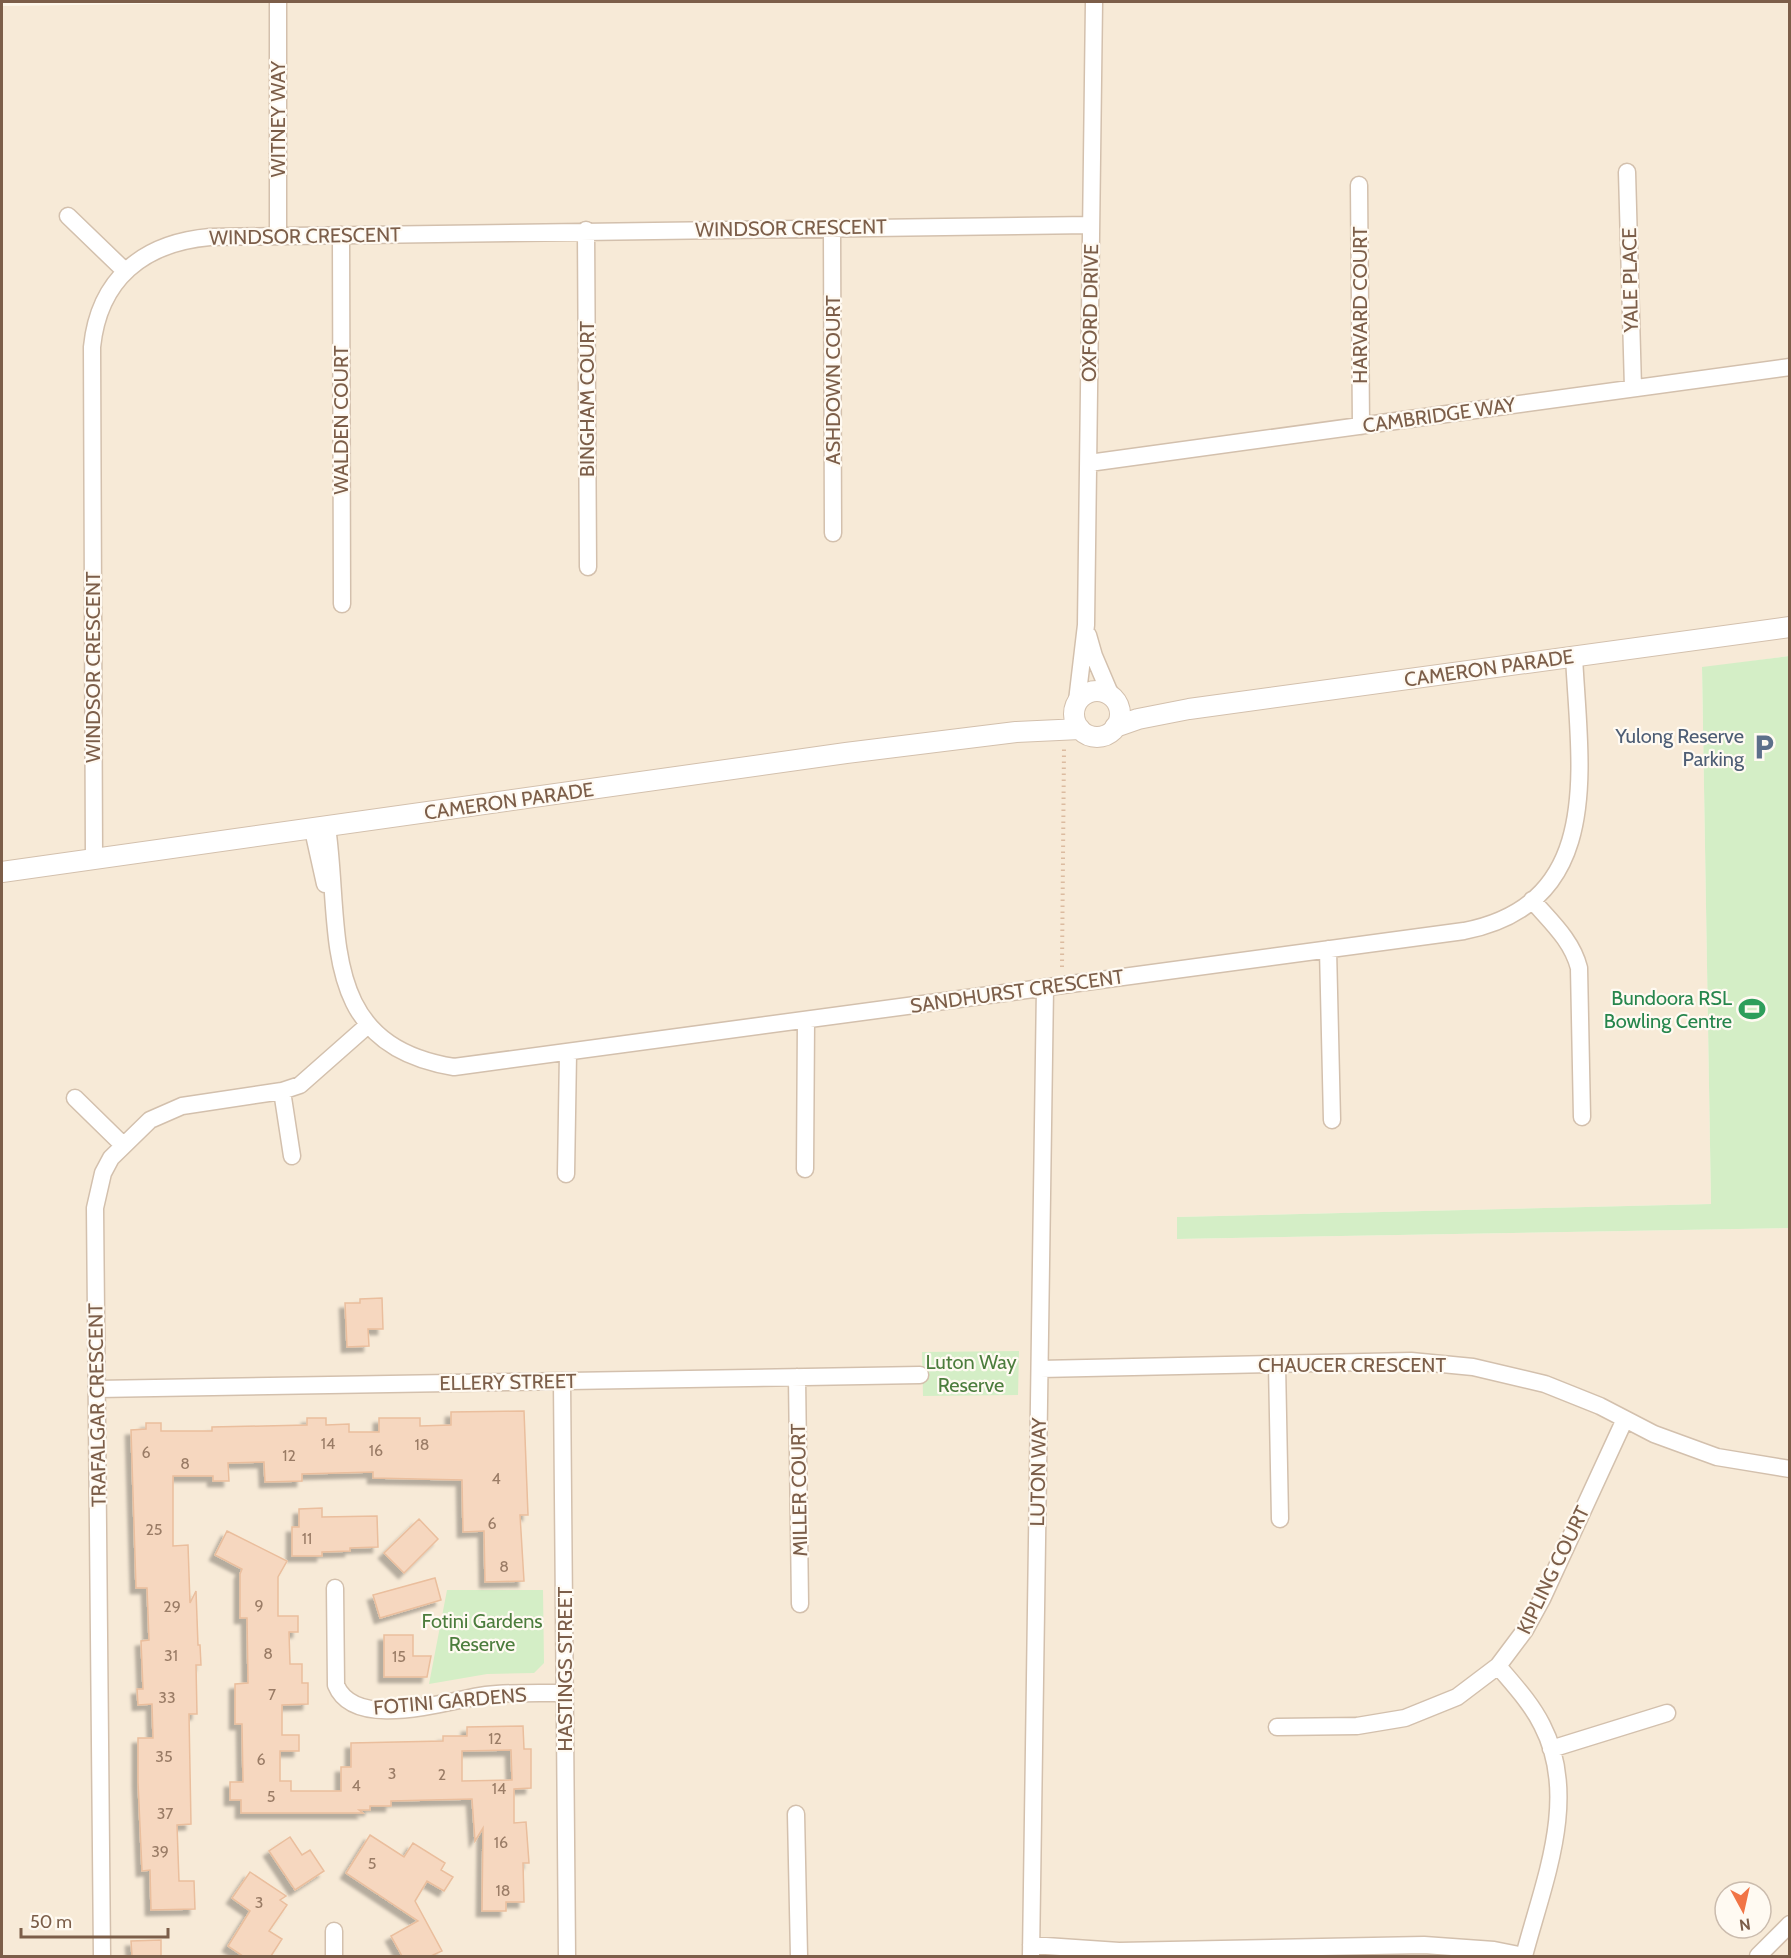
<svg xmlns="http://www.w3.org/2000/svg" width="1791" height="1958" font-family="Cabin,sans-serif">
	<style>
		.residential { fill: #f7ead7; fill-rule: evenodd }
		.green { fill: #d4eec6 }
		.building { fill: #f6d7bf; stroke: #eabe9d; stroke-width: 1.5; fill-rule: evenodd; filter: url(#shadow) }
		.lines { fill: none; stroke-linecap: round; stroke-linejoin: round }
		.minor-casing { stroke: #d3c0ad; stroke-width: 19 }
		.tertiary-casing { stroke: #d3c0ad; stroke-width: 22 }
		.path { stroke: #dcbba0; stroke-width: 4; stroke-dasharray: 1.5 4.5; stroke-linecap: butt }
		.minor { stroke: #fff; stroke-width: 16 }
		.tertiary { stroke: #fff; stroke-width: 20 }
		.labels { text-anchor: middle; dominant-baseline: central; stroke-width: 4.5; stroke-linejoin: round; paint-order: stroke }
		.number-label { font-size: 16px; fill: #9a7c66 }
		.street-label { font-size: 20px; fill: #7c5e49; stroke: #fffaf2 }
		.service-label { font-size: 20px; fill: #4e5e75; stroke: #fffaf2; text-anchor: end }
		.leisure-label { font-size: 20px; fill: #27864d; stroke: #fffaf2; text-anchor: end }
		.park-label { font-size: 20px; fill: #4c7d3d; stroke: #fffaf2 }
	</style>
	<defs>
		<filter id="shadow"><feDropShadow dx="-5.5" dy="5.5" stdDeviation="1.5" flood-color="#0004"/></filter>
	</defs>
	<rect width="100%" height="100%" fill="#fef7ea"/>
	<path class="residential" d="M 285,2 L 1789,2 L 1789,656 L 1702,668 L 1711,1204 L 1177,1217 L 1177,1239 L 1789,1228 L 1789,1956 L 2,1956 L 2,6 ZM 1725,1892 L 1761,1892 L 1761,1928 L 1725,1928 Z"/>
	<path class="green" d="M 1789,656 L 1789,1228 L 1177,1239 L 1177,1217 L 1711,1204 L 1702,667 Z
		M 1019,1351 L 1018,1395 L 923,1396 L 922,1352 Z
		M 447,1590 L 543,1590 L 544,1663 L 534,1673 L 487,1674 L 429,1684 Z"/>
	<path class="building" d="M 382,1298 L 383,1329 L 368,1329 L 369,1346 L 347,1347 L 345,1303 L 360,1303 L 360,1299 Z
		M 524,1411 L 528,1515 L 520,1515 L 524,1581 L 485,1582 L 484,1531 L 463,1532 L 462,1480 L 373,1478 L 373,1472 L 302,1474 L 302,1481 L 265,1482 L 264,1462 L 228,1463 L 229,1481 L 213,1481 L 213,1476 L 173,1476 L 173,1546 L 188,1545 L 190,1603 L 196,1591 L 198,1645 L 200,1645 L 201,1665 L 196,1665 L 197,1714 L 189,1714 L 191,1824 L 177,1825 L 179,1881 L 194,1881 L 195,1909 L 151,1910 L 150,1870 L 142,1871 L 138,1782 L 138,1738 L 153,1738 L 152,1704 L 138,1705 L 137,1689 L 143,1689 L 141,1641 L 149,1640 L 147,1588 L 136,1588 L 131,1430 L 146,1429 L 146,1423 L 161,1423 L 161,1431 L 212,1431 L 212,1427 L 307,1425 L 307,1418 L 326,1418 L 326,1425 L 349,1424 L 349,1432 L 379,1432 L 379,1418 L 420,1418 L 420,1426 L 451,1425 L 451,1412 Z
		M 322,1508 L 322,1517 L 377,1516 L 378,1547 L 350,1548 L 350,1551 L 322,1552 L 322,1556 L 292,1556 L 292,1527 L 299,1527 L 299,1509 Z
		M 419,1519 L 438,1539 L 404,1573 L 384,1553 Z
		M 227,1531 L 287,1561 L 278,1577 L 278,1616 L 298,1616 L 298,1632 L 289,1632 L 290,1664 L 302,1664 L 302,1683 L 308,1683 L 308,1704 L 282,1705 L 282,1735 L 299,1735 L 299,1751 L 280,1751 L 280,1781 L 291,1781 L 291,1791 L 341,1791 L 341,1767 L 351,1767 L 351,1743 L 443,1741 L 443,1736 L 467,1736 L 467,1727 L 523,1726 L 524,1749 L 531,1749 L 531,1788 L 514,1789 L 514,1823 L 526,1822 L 529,1863 L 523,1863 L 524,1902 L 506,1902 L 506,1911 L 482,1911 L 483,1828 L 475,1841 L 472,1799 L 391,1801 L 391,1806 L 370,1806 L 370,1810 L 359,1810 L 363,1813 L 241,1813 L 241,1800 L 230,1800 L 230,1782 L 243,1782 L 242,1724 L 235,1724 L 235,1684 L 248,1683 L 247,1618 L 240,1618 L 240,1574 L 242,1569 L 215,1555 ZM 511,1750 L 512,1780 L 462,1781 L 462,1751 Z
		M 435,1578 L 441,1600 L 380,1618 L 373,1595 Z
		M 384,1635 L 413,1635 L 413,1656 L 431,1656 L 427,1677 L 384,1677 Z
		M 370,1835 L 404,1857 L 413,1843 L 445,1863 L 441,1870 L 453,1877 L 444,1891 L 427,1881 L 415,1901 L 442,1951 L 431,1956 L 402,1956 L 391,1936 L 418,1921 L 346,1873 Z
		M 290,1837 L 302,1855 L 310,1850 L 324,1871 L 295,1890 L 269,1851 Z
		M 250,1872 L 286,1896 L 280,1900 L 287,1905 L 269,1931 L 282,1939 L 271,1956 L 243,1956 L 228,1946 L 250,1911 L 232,1898 Z
		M 161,1940 L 161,1956 L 132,1956 L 131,1941 Z"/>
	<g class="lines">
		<g class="minor-casing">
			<path id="minor" d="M 1627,172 L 1633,388
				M 1359,185 L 1361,426
				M 68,216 L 125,271
				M 832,228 L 833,533
				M 586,230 L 588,567
				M 341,235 L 342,604
				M 278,236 L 278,2
				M 1089,463 L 1790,367
				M 1088,635 L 1094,656 L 1111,696
				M 1077,701 L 1086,625 L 1094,2
				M 327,827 C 342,930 316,1045 454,1067 L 1464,931 C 1607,903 1579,764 1574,656
				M 313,830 L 325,884
				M 94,859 L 92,347 C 99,279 143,243 210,237 L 1091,225
				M 1532,900 C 1550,921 1572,940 1579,968 L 1582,1117
				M 1328,949 L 1332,1120
				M 282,1091 L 292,1156
				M 75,1098 L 122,1144
				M 805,1169 L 806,1020
				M 566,1174 L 568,1053
				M 1277,1364 L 1280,1519
				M 1040,1369 L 1411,1361 L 1473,1367 L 1545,1384 L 1600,1406 L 1654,1434 L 1717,1457 L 1790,1469
				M 797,1377 L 800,1604
				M 562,1381 L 567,1956
				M 97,1389 L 920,1375
				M 335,1588 L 336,1685 C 355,1732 448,1700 486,1695 C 512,1692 539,1693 565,1693
				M 1277,1727 L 1357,1726 L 1405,1718 L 1457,1697 L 1498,1666 L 1525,1630 L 1542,1599 L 1625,1419
				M 1551,1749 L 1667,1713
				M 796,1814 L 799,1956
				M 334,1931 L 334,1956
				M 1031,1945 L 1119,1951 L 1424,1945 L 1494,1950 L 1524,1956 C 1543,1883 1580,1798 1542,1725 C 1531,1703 1514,1685 1498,1666
				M 102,1956 L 95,1208 L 103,1173 L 111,1158 L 150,1120 L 182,1106 L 282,1091 L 300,1085 L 368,1025
				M 1031,1956 L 1045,987
				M 1758,1956 L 1790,1924"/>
		</g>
		<g class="tertiary-casing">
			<path id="tertiary" d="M1074 714a23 23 0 1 1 46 0a23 23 0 1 1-46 0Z
				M 1115,727 L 1138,719 L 1189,709 L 1790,627
				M 2,872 L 846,753 L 1016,732 L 1080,729"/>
		</g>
		<path class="path" d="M 1062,967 L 1064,748"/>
		<use href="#minor" class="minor"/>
		<use href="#tertiary" class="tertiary"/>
	</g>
	<defs>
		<g id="parking-bare" transform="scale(2.07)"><path d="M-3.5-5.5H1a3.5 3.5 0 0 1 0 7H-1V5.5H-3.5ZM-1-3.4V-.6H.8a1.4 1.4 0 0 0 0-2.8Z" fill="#5c6f8a" stroke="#fffaf2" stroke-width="2.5" paint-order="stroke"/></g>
		<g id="stadium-bare" transform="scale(2.07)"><path d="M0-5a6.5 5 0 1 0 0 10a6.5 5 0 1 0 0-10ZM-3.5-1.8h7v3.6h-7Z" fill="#2e9e5b" stroke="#fffaf2" stroke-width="2.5" paint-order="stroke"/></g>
	</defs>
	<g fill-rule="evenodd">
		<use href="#parking-bare" x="1764" y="747"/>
		<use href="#stadium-bare" x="1752" y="1009"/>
	</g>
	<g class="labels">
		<g class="number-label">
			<text x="328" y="1443">14</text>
			<text x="422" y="1444">18</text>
			<text x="376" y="1450">16</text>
			<text x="146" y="1452">6</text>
			<text x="289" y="1455">12</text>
			<text x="185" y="1463">8</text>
			<text x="496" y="1478">4</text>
			<text x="492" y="1523">6</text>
			<text x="154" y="1529">25</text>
			<text x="307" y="1538">11</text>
			<text x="504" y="1566">8</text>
			<text x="259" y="1605">9</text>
			<text x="172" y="1606">29</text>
			<text x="268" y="1653">8</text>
			<text x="171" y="1655">31</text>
			<text x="399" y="1656">15</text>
			<text x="272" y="1694">7</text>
			<text x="167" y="1697">33</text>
			<text x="495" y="1738">12</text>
			<text x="164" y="1756">35</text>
			<text x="261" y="1759">6</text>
			<text x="392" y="1773">3</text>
			<text x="442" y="1774">2</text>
			<text x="356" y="1785">4</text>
			<text x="499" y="1788">14</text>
			<text x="271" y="1796">5</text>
			<text x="165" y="1813">37</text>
			<text x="501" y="1842">16</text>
			<text x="160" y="1851">39</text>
			<text x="372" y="1863">5</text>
			<text x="503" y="1890">18</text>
			<text x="259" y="1902">3</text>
		</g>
		<g class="street-label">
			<text transform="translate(278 119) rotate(-90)">WITNEY WAY</text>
			<text transform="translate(791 228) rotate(-1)">WINDSOR CRESCENT</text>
			<text transform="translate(305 236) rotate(-1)">WINDSOR CRESCENT</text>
			<text transform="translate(1630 280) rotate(-91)">YALE PLACE</text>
			<text transform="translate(1360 305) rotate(-90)">HARVARD COURT</text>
			<text transform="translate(1090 313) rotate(-89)">OXFORD DRIVE</text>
			<text transform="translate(833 380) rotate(-90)">ASHDOWN COURT</text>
			<text transform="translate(587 399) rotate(-90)">BINGHAM COURT</text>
			<text transform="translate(1439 415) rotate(-8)">CAMBRIDGE WAY</text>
			<text transform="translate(341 420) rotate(-90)">WALDEN COURT</text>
			<text transform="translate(93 667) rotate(-90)">WINDSOR CRESCENT</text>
			<text transform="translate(1489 668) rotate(-8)">CAMERON PARADE</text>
			<text transform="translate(509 801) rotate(-8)">CAMERON PARADE</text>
			<text transform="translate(1017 991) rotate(-8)">SANDHURST CRESCENT</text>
			<text x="1352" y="1365">CHAUCER CRESCENT</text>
			<text transform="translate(508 1382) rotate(-1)">ELLERY STREET</text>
			<text transform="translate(97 1405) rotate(-91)">TRAFALGAR CRESCENT</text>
			<text transform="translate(1038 1472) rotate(-89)">LUTON WAY</text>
			<text transform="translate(799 1490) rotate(-91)">MILLER COURT</text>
			<text transform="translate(1553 1570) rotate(-64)">KIPLING COURT</text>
			<text transform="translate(565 1669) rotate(-90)">HASTINGS STREET</text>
			<text transform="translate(450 1701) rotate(-5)">FOTINI GARDENS</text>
		</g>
		<g class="service-label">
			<text x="1744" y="736">Yulong Reserve<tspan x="1744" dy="23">Parking</tspan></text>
		</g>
		<g class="leisure-label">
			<text x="1732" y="998">Bundoora RSL<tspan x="1732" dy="23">Bowling Centre</tspan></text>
		</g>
		<g class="park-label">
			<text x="971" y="1362">Luton Way<tspan x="971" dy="23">Reserve</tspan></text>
			<text x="482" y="1621">Fotini Gardens<tspan x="482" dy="23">Reserve</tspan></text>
		</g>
	</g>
	<rect width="1791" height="1958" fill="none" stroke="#7c5e49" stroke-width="6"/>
	<g transform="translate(1743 1910) rotate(172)"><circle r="28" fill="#fffaf2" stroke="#cbbcae" stroke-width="1.5"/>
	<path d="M0-4.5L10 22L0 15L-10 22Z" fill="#f17445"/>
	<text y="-9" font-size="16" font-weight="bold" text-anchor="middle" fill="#7c5e49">N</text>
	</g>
	<path d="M21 1928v9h147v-9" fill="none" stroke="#7c5e49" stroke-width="3"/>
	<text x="30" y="1928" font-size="18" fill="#7c5e49" stroke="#fffaf2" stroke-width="4.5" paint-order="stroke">50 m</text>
</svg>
